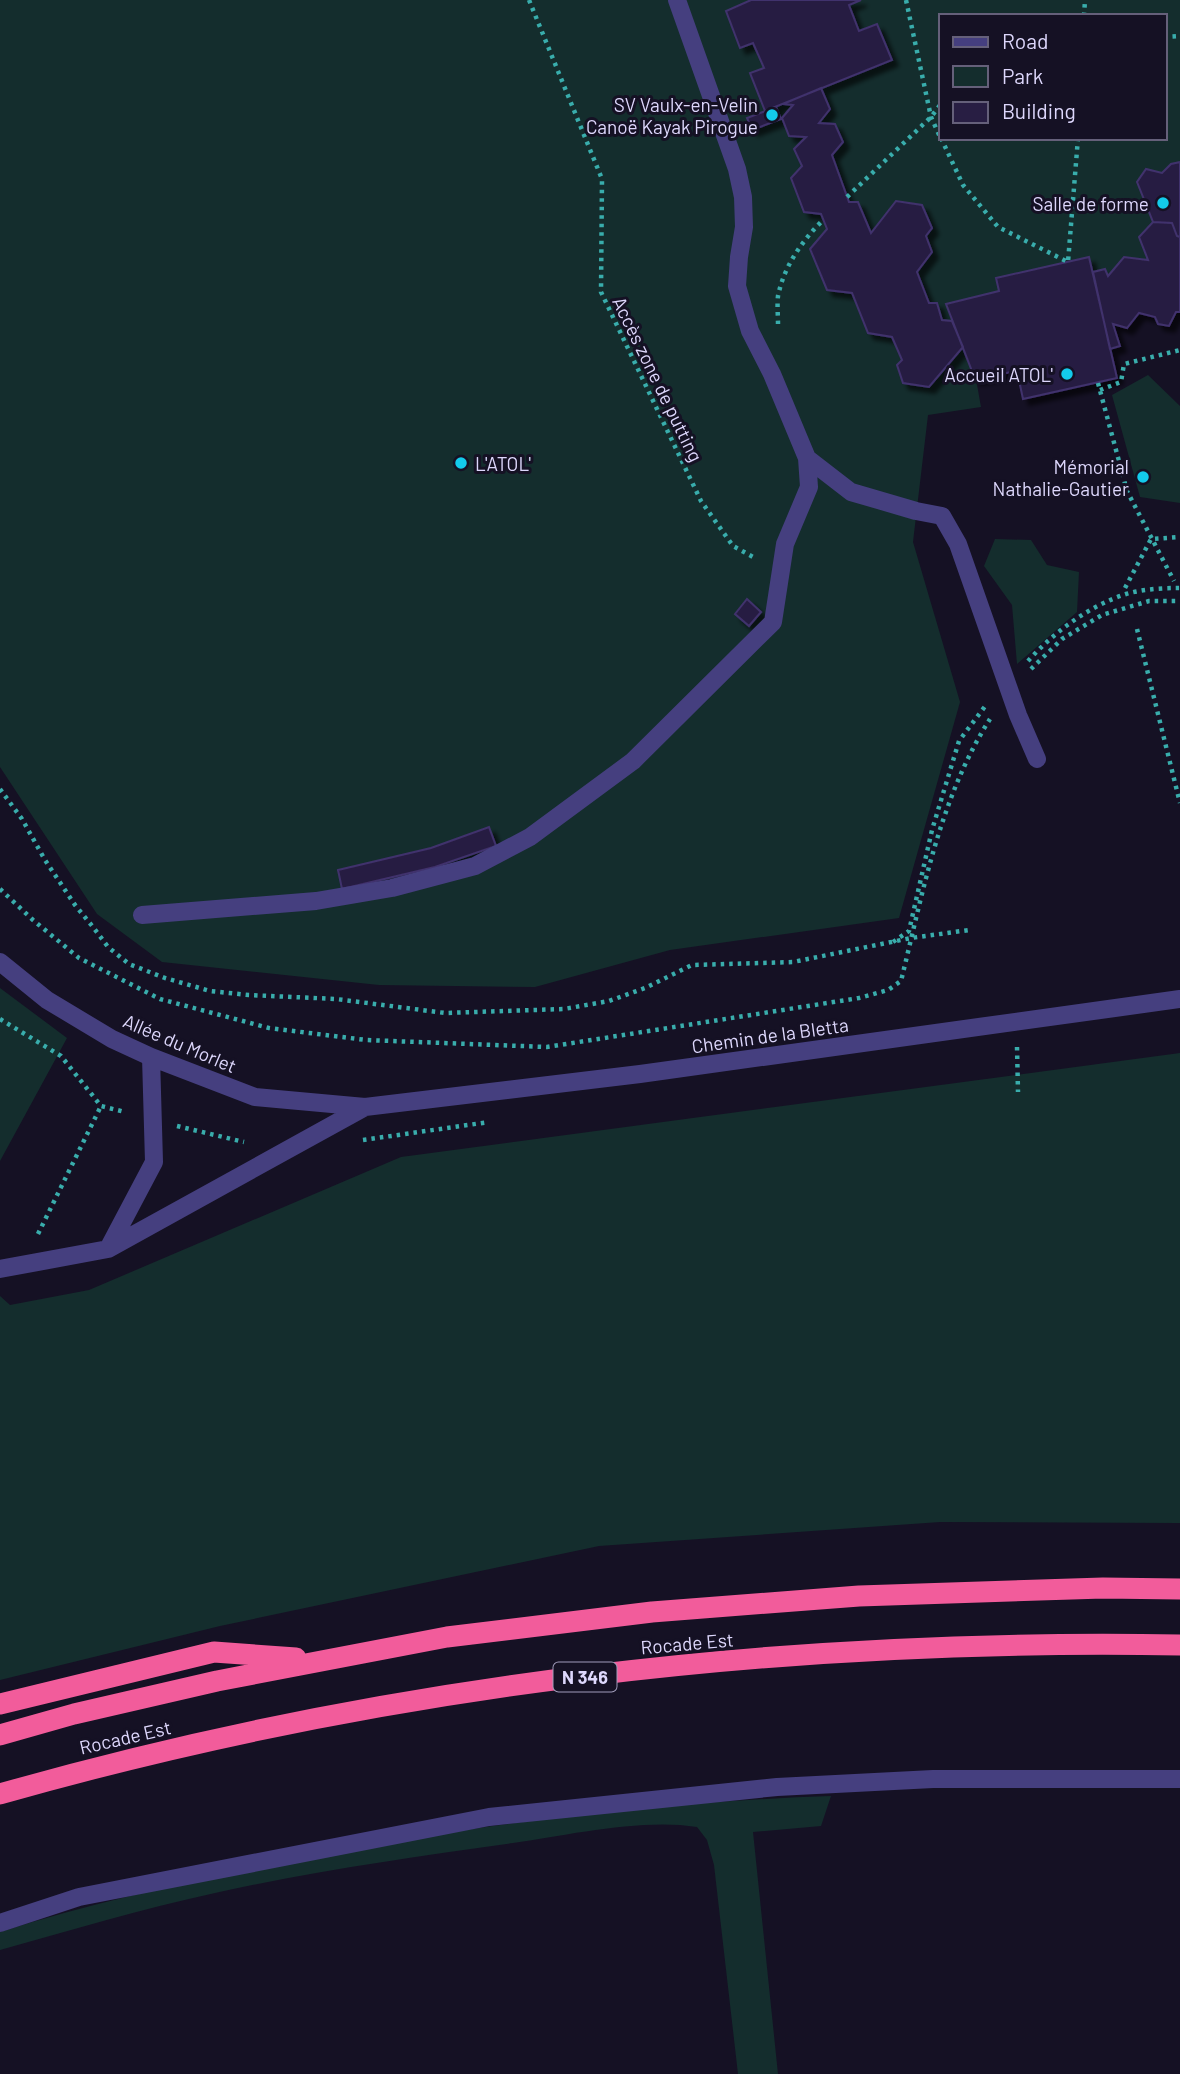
<svg xmlns="http://www.w3.org/2000/svg" width="1180" height="2074" font-family="Barlow,sans-serif">
	<style>
		.green { fill: #142d2d; fill-rule: evenodd }
		.building { fill: #281e43; stroke: #41326d; stroke-width: 2; filter: url(#shadow) }
		.lines { fill: none; stroke-linecap: round; stroke-linejoin: round }
		.path { stroke: #39adac; stroke-width: 4.5; stroke-dasharray: 3.5 5; stroke-linecap: butt }
		.minor { stroke: #453f7f; stroke-width: 18 }
		.highway { stroke: #f25c9b; stroke-width: 21 }
		.poi-dot { fill: #13caeb; stroke: #151124; stroke-width: 2.5 }
		.labels { text-anchor: middle; dominant-baseline: central; stroke-width: 6; stroke-linejoin: round; paint-order: stroke }
		.shield { fill: #151124; stroke: #a19cbb; stroke-width: 2 }
		.shield-label { font-size: 18px; font-weight: bold; fill: #ddd7fc }
		.poi-label { font-size: 19px; fill: #ddd7fc; stroke: #151124; text-anchor: end }
		.street-label { font-size: 19px; fill: #ddd7fc; stroke: #151124 }
	</style>
	<defs>
		<filter id="shadow"><feDropShadow dx="6" dy="6" stdDeviation="2" flood-color="#0009"/></filter>
	</defs>
	<rect width="100%" height="100%" fill="#151124"/>
	<path class="green" d="M 0,0 L 1180,0 L 1180,312 L 1176,312 L 1169,326 L 1158,324 L 1155,317 L 1139,313 L 1127,328 L 1113,325 L 1120,346 L 1110,349 L 1117,378 L 1023,399 L 1016,371 L 976,379 L 981,407 L 928,415 L 913,542 L 960,702 L 899,918 L 670,950 L 535,987 L 379,985 L 162,962 L 97,914 L 0,767 ZM 940,16 L 1164,16 L 1164,138 L 940,138 Z
		M 1148,375 L 1180,406 L 1180,503 L 1140,497 L 1112,395 Z
		M 995,539 L 1031,540 L 1047,565 L 1079,572 L 1077,612 L 1017,664 L 1012,605 L 984,566 Z
		M 0,988 L 67,1038 L 0,1161 Z
		M 1180,1053 L 1180,1523 L 940,1522 L 599,1546 L 220,1626 L 0,1680 L 0,1296 L 10,1305 L 89,1290 L 401,1157 Z
		M 831,1796 L 821,1826 L 753,1832 L 778,2074 L 738,2074 L 714,1865 L 707,1840 L 697,1827 C 643,1818 568,1835 513,1843 C 413,1857 313,1871 215,1893 C 142,1909 71,1930 0,1950 L 0,1932 C 113,1896 230,1873 346,1852 C 388,1844 430,1835 472,1829 C 591,1812 711,1800 831,1796 Z"/>
	<path class="building" d="M 751,0 L 861,0 L 849,5 L 859,31 L 877,24 L 892,60 L 765,111 L 750,73 L 764,68 L 753,43 L 740,48 L 726,11 Z
		M 821,88 L 830,109 L 819,123 L 835,124 L 843,142 L 832,155 L 849,202 L 858,202 L 871,233 L 896,201 L 922,205 L 932,228 L 926,236 L 932,252 L 917,272 L 929,303 L 937,303 L 942,320 L 952,321 L 963,347 L 929,387 L 903,383 L 897,365 L 902,360 L 892,337 L 868,333 L 852,293 L 827,290 L 810,249 L 827,229 L 821,214 L 804,212 L 791,178 L 802,166 L 794,149 L 806,137 L 789,136 L 782,118 L 793,105 L 783,104 Z
		M 776,107 L 781,119 L 752,130 L 747,118 Z
		M 1180,162 L 1180,237 L 1177,236 L 1172,223 L 1153,222 L 1137,182 L 1146,169 L 1162,173 L 1171,164 Z
		M 1153,222 L 1172,223 L 1177,236 L 1180,237 L 1180,312 L 1176,312 L 1169,326 L 1158,324 L 1155,317 L 1139,313 L 1127,328 L 1113,324 L 1120,346 L 1110,349 L 1093,272 L 1105,269 L 1108,276 L 1124,257 L 1148,260 L 1139,237 Z
		M 1089,257 L 1117,378 L 1023,399 L 1017,371 L 975,379 L 946,304 L 999,291 L 996,278 Z
		M 747,599 L 761,612 L 749,626 L 735,614 Z
		M 489,827 L 496,846 L 435,867 L 342,889 L 338,870 L 431,848 Z"/>
	<g class="lines">
		<path class="path" d="M 529,0 L 602,179 L 601,292 L 701,501 L 733,546 L 755,558
			M 906,0 L 931,117 L 940,137
			M 1084,16 L 1085,0
			M 1164,37 L 1180,36
			M 941,138 L 963,185 L 998,227 L 1068,262 L 1078,138
			M 847,197 L 931,117 L 940,105
			M 778,324 C 778,315 777,305 778,296 C 784,266 802,241 823,220
			M 1098,383 L 1127,491 L 1174,581
			M 1100,390 L 1121,382 L 1124,364 L 1180,350
			M 1125,588 L 1151,539 L 1180,537
			M 1137,629 L 1180,803
			M 1028,661 C 1054,632 1089,606 1126,594 C 1143,589 1163,588 1180,588
			M 1031,669 L 1062,639 L 1102,615 L 1149,601 L 1180,601
			M 0,789 L 22,819 L 45,860 L 75,905 L 93,927 L 108,947 L 129,964 L 165,978 L 210,991 L 249,995 L 336,999 L 445,1013 L 564,1009 L 609,1001 L 645,988 L 692,965 L 793,962 L 911,938 L 969,930
			M 0,889 L 33,920 L 79,958 L 160,999 L 269,1028 L 366,1040 L 547,1047 L 859,998 L 888,990 L 901,981 C 923,892 940,797 990,719
			M 893,942 L 909,931 L 932,830 L 959,741 L 986,705
			M 0,1019 L 61,1056 L 101,1106 L 125,1112
			M 1017,1047 L 1018,1092
			M 177,1126 L 244,1142
			M 363,1140 L 489,1122
			M 38,1234 L 101,1106"/>
		<path class="minor" d="M 677,0 L 737,169 L 743,197 L 744,227 L 739,257 L 737,286 L 750,331 L 772,374 L 807,458 L 851,492 L 916,511 L 942,516 L 958,544 L 1018,715 L 1037,759
			M 142,915 L 316,901 L 392,888 L 475,866 L 530,837 L 633,761 L 773,622 L 785,544 L 809,487 L 807,458
			M 0,962 L 47,1000 L 112,1039 L 151,1057 L 255,1097 L 365,1107 L 640,1074 L 1180,999
			M 108,1249 L 154,1162 L 151,1057
			M 0,1269 L 108,1249 L 365,1107
			M 0,1923 L 79,1897 L 489,1817 L 777,1787 L 933,1779 L 1180,1779"/>
		<path class="highway" d="M 0,1704 L 214,1652 L 296,1658
			M 0,1735 L 74,1714 L 217,1681 L 447,1637 L 652,1612 L 859,1596 L 1103,1588 L 1180,1589
			M 0,1794 C 382,1685 783,1638 1180,1645"/>
	</g>
	<g class="poi-dot">
		<circle cx="772" cy="115" r="7"/>
		<circle cx="1163" cy="203" r="7"/>
		<circle cx="1067" cy="374" r="7"/>
		<circle cx="461" cy="463" r="7"/>
		<circle cx="1143" cy="477" r="7"/>
	</g>
	<g class="labels">
		<rect class="shield" x="553.5" y="1662.5" width="63" height="29" rx="5"/>
		<g class="shield-label">
			<text x="585" y="1677">N 346</text>
		</g>
		<g class="poi-label">
			<text x="758" y="104">SV Vaulx-en-Velin<tspan x="758" dy="22">Canoë Kayak Pirogue</tspan></text>
			<text x="1149" y="203">Salle de forme</text>
			<text x="1053" y="374">Accueil ATOL'</text>
			<text x="475" y="463" text-anchor="start">L'ATOL'</text>
			<text x="1129" y="466">Mémorial<tspan x="1129" dy="22">Nathalie-Gautier</tspan></text>
		</g>
		<g class="street-label">
			<text transform="translate(658 379) rotate(64)">Accès zone de putting</text>
			<text transform="translate(770 1035) rotate(-8)">Chemin de la Bletta</text>
			<text transform="translate(180 1043) rotate(23)">Allée du Morlet</text>
			<text transform="translate(687 1643) rotate(-5)">Rocade Est</text>
			<text transform="translate(125 1737) rotate(-13)">Rocade Est</text>
		</g>
	</g>
	<rect x="939" y="14" width="228" height="126" fill="#151124" stroke="#65607a" stroke-width="2"/>
	<rect x="953" y="37" width="35" height="10" fill="#453f7f" stroke="#65607a" stroke-width="2"/>
	<text x="1002" y="49" font-size="21" fill="#ddd7fc">Road</text>
	<rect x="953" y="66" width="35" height="21" fill="#142d2d" stroke="#65607a" stroke-width="2"/>
	<text x="1002" y="84" font-size="21" fill="#ddd7fc">Park</text>
	<rect x="953" y="102" width="35" height="21" fill="#281e43" stroke="#65607a" stroke-width="2"/>
	<text x="1002" y="119" font-size="21" fill="#ddd7fc">Building</text>
</svg>
